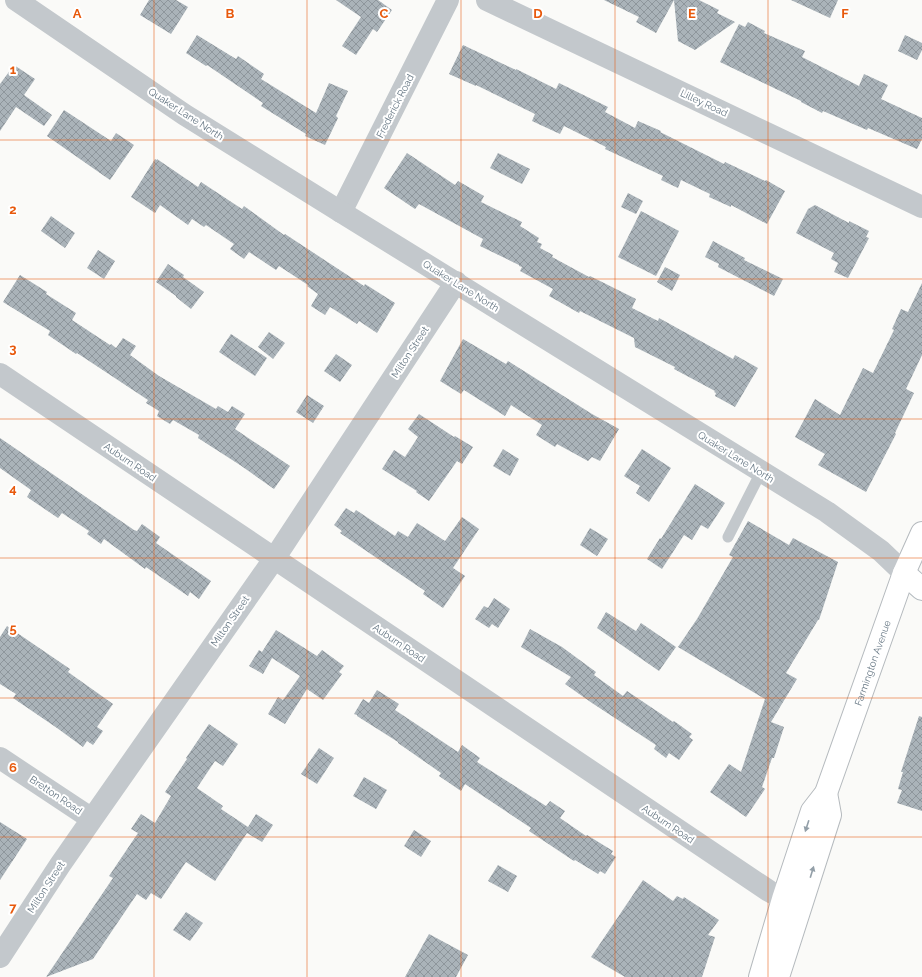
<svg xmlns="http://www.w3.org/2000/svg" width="922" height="977" font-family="Raleway,sans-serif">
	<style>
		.building { fill: url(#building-cross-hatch) }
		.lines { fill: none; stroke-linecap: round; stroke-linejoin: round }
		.secondary-casing { stroke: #b3babf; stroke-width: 24 }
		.primary-casing { stroke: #b5babe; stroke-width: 24 }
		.service { stroke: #c3c8cc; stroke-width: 11 }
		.minor { stroke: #c3c8cc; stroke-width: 22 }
		.tertiary { stroke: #c3c8cc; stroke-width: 22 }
		.secondary { stroke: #fff; stroke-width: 22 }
		.primary { stroke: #fff; stroke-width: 22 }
		.oneway { fill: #939fa8 }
		.grid { fill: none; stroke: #e8590c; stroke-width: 1; stroke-opacity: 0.55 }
		.labels { text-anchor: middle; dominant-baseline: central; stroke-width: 4; stroke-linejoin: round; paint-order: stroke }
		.street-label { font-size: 10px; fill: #657683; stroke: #fff }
		.grid-label { font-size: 13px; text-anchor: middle; font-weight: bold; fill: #e8590c; stroke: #fff; stroke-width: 4; stroke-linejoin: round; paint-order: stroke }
	</style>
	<defs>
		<pattern id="building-cross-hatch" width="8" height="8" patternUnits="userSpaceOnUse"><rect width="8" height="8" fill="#aab3b9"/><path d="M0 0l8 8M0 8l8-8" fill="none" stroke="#8e969c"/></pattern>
	</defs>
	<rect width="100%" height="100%" fill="#fafaf8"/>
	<path class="building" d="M 149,0 L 176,0 L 188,7 L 171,34 L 140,15 Z
		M 336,0 L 378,0 L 392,10 L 377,32 L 373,29 L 356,55 L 342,46 L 361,17 Z
		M 604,0 L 674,0 L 656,33 L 636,22 L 639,17 Z
		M 674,0 L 699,0 L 719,10 L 717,13 L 735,22 L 695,50 L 678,41 Z
		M 791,0 L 838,0 L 830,18 Z
		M 748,22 L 765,31 L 764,33 L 805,51 L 802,57 L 859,86 L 864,74 L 888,85 L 881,99 L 922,118 L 922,139 L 917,149 L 868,128 L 867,130 L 823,111 L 822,113 L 801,102 L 801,101 L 720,62 L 739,24 L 745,27 Z
		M 197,35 L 236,59 L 238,56 L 264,74 L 261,79 L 316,113 L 329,83 L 348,91 L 336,116 L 338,118 L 325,145 L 305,136 L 306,134 L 261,106 L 263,103 L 207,65 L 206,66 L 186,53 Z
		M 905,35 L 922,43 L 922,50 L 917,60 L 898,51 Z
		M 463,45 L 516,70 L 516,69 L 556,89 L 559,83 L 608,107 L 605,112 L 635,128 L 638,121 L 661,131 L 660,132 L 724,164 L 725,162 L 765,181 L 766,180 L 785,191 L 767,224 L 731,205 L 731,207 L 709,197 L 710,194 L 681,180 L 678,188 L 661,180 L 663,176 L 605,149 L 606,147 L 564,126 L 560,134 L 532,121 L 535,114 L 476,85 L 476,86 L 449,74 Z
		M 14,65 L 35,79 L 24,95 L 52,115 L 44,126 L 16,107 L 0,131 L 0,84 Z
		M 64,110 L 111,141 L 116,133 L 134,145 L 110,180 L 47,136 Z
		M 407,153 L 455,185 L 458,181 L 484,196 L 481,202 L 522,222 L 520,226 L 539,238 L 537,242 L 542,244 L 540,248 L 553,255 L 552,257 L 589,277 L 590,276 L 636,299 L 632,308 L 658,321 L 659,318 L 733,359 L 735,355 L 758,368 L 735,407 L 715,396 L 716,393 L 714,392 L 715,391 L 674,369 L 675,367 L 635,347 L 634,338 L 580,311 L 579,313 L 549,296 L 553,289 L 520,271 L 522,267 L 519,266 L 519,265 L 480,246 L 483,239 L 419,204 L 415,209 L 384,188 Z
		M 498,153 L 530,169 L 522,184 L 490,168 Z
		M 155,159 L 157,160 L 157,159 L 198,187 L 201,182 L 242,209 L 244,206 L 284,235 L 285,234 L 364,286 L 365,284 L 395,303 L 377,333 L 359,321 L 357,324 L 330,307 L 325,315 L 311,306 L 318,294 L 307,286 L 308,285 L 279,266 L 276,270 L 249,252 L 244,259 L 230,249 L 234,244 L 206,225 L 204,227 L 192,219 L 188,225 L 160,205 L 155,213 L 131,197 Z
		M 628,193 L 643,201 L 636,214 L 621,207 Z
		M 815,205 L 849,223 L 849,221 L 869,231 L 866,237 L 869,238 L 848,278 L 834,272 L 838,263 L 831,259 L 834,253 L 796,233 L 808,209 Z
		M 641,211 L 679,231 L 656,276 L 618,257 Z
		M 51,216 L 75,233 L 65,248 L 41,231 Z
		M 713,241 L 745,258 L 744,260 L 783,279 L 774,296 L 718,267 L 719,264 L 705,257 Z
		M 98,250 L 115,261 L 104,279 L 87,268 Z
		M 168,264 L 184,275 L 183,277 L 204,292 L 191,309 L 176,297 L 176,296 L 156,282 Z
		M 665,267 L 680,275 L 672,291 L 657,282 Z
		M 20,275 L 47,292 L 46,294 L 76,313 L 72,320 L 110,345 L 111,344 L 116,348 L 123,338 L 136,346 L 130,355 L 159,376 L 216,409 L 218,406 L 228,412 L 232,406 L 245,414 L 235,429 L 290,466 L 274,489 L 240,465 L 198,438 L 199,435 L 173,420 L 170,424 L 157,416 L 159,411 L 146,403 L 148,400 L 77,353 L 76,354 L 48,335 L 50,331 L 3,302 Z
		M 922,283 L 922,355 L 906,389 L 914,393 L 895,433 L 896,434 L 866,492 L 818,465 L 825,454 L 795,437 L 815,399 L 840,415 L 863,368 L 873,373 L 894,330 L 892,329 L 901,309 L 908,312 Z
		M 269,332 L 285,343 L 273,359 L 258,347 Z
		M 231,334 L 267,358 L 255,376 L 219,352 Z
		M 463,339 L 506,364 L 508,361 L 592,414 L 619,429 L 600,461 L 592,457 L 588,461 L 557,444 L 555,447 L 536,435 L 542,425 L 511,405 L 505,416 L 464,390 L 461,394 L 440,381 Z
		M 336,354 L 352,365 L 340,382 L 324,371 Z
		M 307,395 L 324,406 L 313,423 L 296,412 Z
		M 419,414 L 454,437 L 455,436 L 473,447 L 462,464 L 457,461 L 429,501 L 416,492 L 417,491 L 382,469 L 394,450 L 405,457 L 418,437 L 408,429 Z
		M 0,438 L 134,530 L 137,531 L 142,524 L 160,537 L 156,543 L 211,581 L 199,599 L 190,592 L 188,596 L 146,567 L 145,569 L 104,539 L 101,544 L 87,534 L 89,531 L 62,513 L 58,518 L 27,497 L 31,490 L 0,468 Z
		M 503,449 L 519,459 L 510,476 L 493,466 Z
		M 642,449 L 671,468 L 649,502 L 636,493 L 640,486 L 624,476 Z
		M 695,484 L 725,503 L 708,529 L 701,525 L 692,540 L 684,535 L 662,569 L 647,559 L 660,538 L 661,539 Z
		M 346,508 L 354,513 L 356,510 L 395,536 L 398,531 L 408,537 L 417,523 L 445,541 L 462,517 L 479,529 L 453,568 L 465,576 L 443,608 L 423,594 L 425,591 L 340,533 L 342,531 L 334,525 Z
		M 748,521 L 789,545 L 793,538 L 838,562 L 819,620 L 818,620 L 786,673 L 797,679 L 771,722 L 784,727 L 774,758 L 772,758 L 762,787 L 765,789 L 746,817 L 710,792 L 729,764 L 741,772 L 765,699 L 678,647 L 697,619 L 733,557 L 729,555 Z
		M 590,528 L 608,539 L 597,556 L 580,545 Z
		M 494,598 L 510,609 L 498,628 L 492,624 L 489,628 L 475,619 L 484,606 L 488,608 Z
		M 606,612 L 636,631 L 641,623 L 676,647 L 659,671 L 597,628 Z
		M 7,626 L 70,669 L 68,672 L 113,704 L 97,727 L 103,731 L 93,745 L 87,741 L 83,747 L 57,728 L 13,698 L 16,694 L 0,684 L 0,637 Z
		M 530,629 L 562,647 L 596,672 L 594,675 L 623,696 L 627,691 L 673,722 L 674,721 L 692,734 L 689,737 L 693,740 L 679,760 L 669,753 L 666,758 L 654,749 L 656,745 L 592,703 L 565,684 L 571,677 L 521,647 Z
		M 276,630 L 317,656 L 322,650 L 344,666 L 339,672 L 342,674 L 323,700 L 307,689 L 285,724 L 268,714 L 278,697 L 283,700 L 300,676 L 272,658 L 263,674 L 249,666 L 259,650 L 262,652 Z
		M 377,690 L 399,704 L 395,710 L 458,752 L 462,745 L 480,758 L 477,762 L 546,806 L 550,801 L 565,811 L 560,818 L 586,836 L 587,835 L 613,851 L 611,854 L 616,857 L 605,874 L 600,871 L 598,874 L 575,860 L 574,861 L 529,831 L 531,828 L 465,784 L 461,791 L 439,776 L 441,773 L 398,743 L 398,742 L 357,716 L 357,715 L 354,714 L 363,699 L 369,703 Z
		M 919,716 L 922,717 L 922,811 L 897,803 L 902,790 L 898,789 L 903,772 L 901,772 Z
		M 209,724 L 238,744 L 223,766 L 215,761 L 197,788 L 223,806 L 221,809 L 248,827 L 256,814 L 273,825 L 262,842 L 247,833 L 215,881 L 186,862 L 161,899 L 151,893 L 146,900 L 137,894 L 93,959 L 46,977 L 113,878 L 109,876 L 138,833 L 131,829 L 141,814 L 155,823 L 171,796 L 165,792 L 187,759 L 186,758 Z
		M 319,748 L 334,758 L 317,784 L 301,774 Z
		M 364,777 L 387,790 L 376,809 L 353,796 Z
		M 0,822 L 27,839 L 0,880 Z
		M 414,830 L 431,841 L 421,857 L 404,846 Z
		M 498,865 L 517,876 L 508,892 L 488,881 Z
		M 643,880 L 673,901 L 677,896 L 683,899 L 684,897 L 719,920 L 708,935 L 715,937 L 702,977 L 625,977 L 591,957 Z
		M 186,912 L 203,923 L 190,941 L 173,930 Z
		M 429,934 L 468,955 L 456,977 L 405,977 Z"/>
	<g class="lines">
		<g class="secondary-casing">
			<path id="secondary" d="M 904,573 L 922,589"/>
		</g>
		<g class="primary-casing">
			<g id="primary">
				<path id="s1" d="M 760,977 L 783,899 L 812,811 L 826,793 L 892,607 L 904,573 L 922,533"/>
				<path d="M 778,977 L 830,815 L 826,793"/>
			</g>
		</g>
		<path class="service" d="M 728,537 L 761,472"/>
		<path class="minor" d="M 487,0 L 922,207
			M 341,212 L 448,0
			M 0,374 L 769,891 L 799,908
			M 0,758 L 92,819
			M 0,957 L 60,865 L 92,819 L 274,559 L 456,282"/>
		<path class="tertiary" d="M 16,0 L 185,115 L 341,212 L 827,512 L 881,551 L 904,573"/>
		<use href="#secondary" class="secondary"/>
		<use href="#primary" class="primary"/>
	</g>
	<defs><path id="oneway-solid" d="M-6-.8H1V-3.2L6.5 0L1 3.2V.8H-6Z"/></defs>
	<g class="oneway">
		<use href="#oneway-solid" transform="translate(807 826) rotate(108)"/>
		<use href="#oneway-solid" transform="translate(812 872) rotate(-73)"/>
	</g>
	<path class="grid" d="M 154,0 L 154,977M 307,0 L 307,977M 461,0 L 461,977M 615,0 L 615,977M 768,0 L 768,977M 0,140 L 922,140M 0,279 L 922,279M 0,419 L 922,419M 0,558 L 922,558M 0,698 L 922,698M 0,837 L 922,837"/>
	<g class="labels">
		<g class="street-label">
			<text transform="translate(704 103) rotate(25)">Lilley Road</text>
			<text transform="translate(395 106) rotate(-63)">Frederick Road</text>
			<text transform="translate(186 114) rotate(33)">Quaker Lane North</text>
			<text transform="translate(461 286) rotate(32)">Quaker Lane North</text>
			<text transform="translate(410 352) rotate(-57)">Milton Street</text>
			<text transform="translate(736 457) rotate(32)">Quaker Lane North</text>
			<text transform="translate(130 462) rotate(34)">Auburn Road</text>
			<text transform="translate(230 621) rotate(-55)">Milton Street</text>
			<text transform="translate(399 643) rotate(34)">Auburn Road</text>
			<text stroke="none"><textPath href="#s1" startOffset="335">Farmington Avenue</textPath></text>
			<text transform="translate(56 795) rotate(34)">Bretton Road</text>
			<text transform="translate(668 824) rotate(34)">Auburn Road</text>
			<text transform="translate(46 887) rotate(-57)">Milton Street</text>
		</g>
	</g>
	<g class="grid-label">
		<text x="77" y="18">A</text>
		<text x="230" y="18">B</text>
		<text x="384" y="18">C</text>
		<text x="538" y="18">D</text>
		<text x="692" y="18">E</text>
		<text x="845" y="18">F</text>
		<text x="13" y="74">1</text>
		<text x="13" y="214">2</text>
		<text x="13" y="353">3</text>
		<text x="13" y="493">4</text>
		<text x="13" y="633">5</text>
		<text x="13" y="772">6</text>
		<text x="13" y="912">7</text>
	</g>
</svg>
